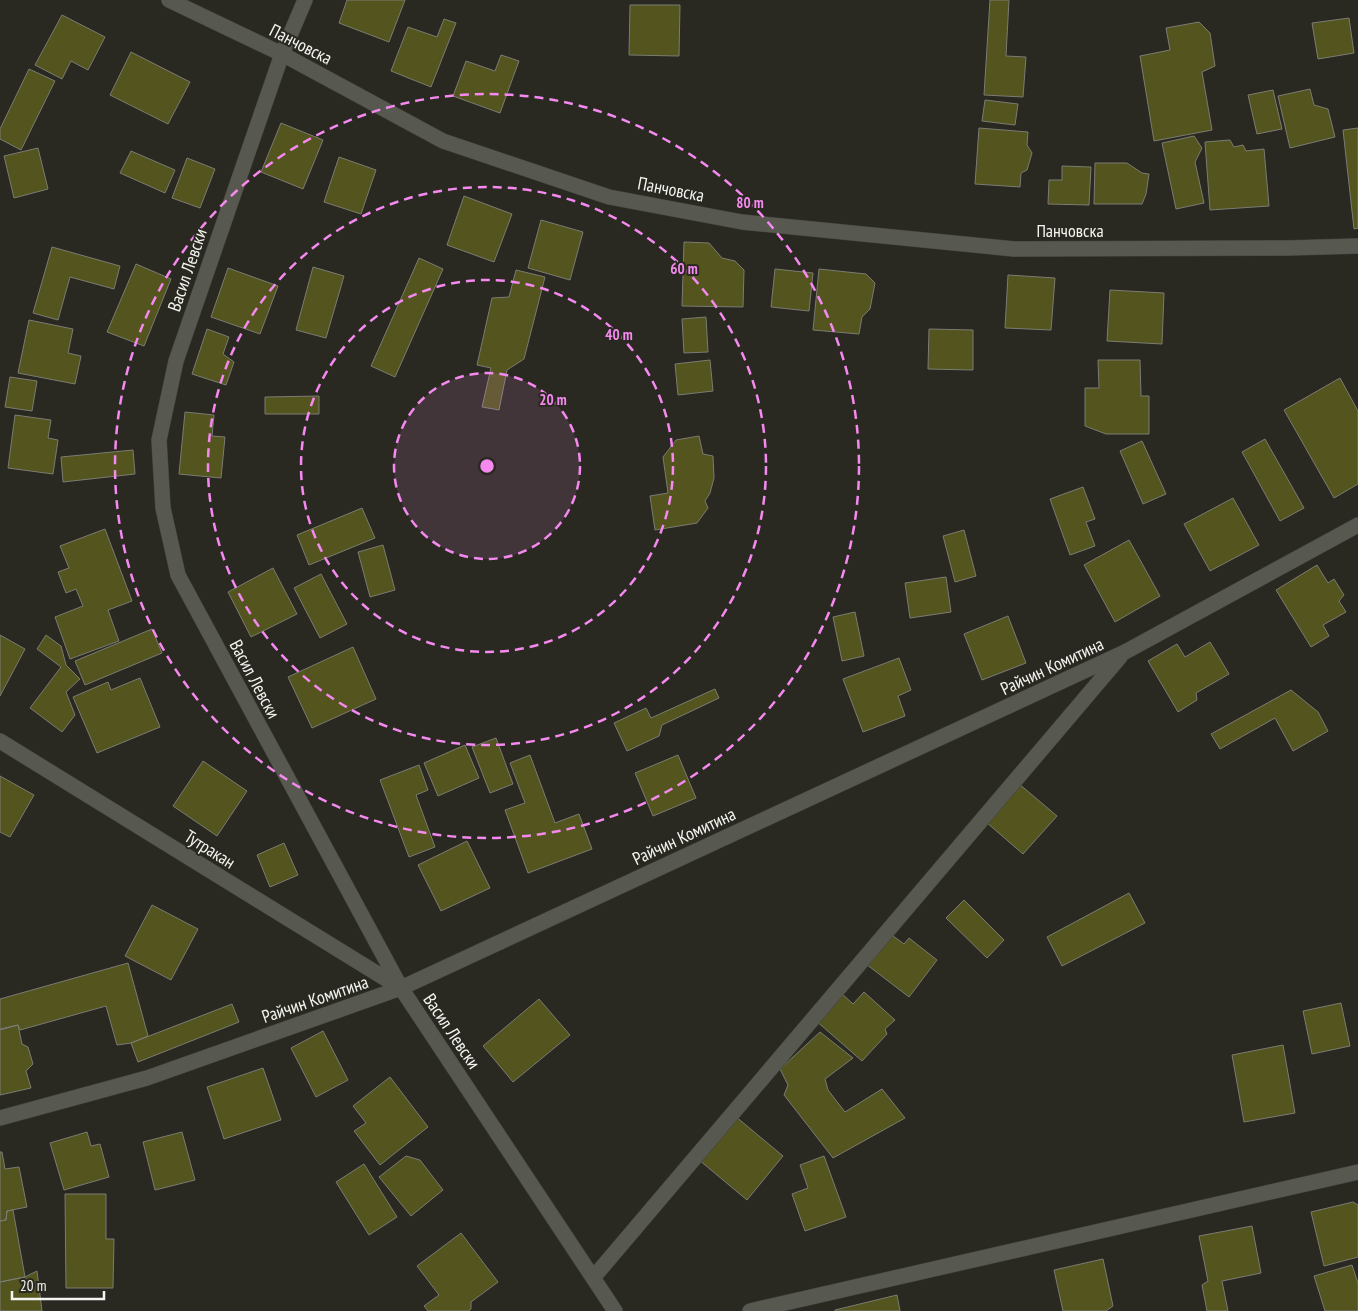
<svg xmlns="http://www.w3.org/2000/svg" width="1358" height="1311" font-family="'PT Sans Narrow',sans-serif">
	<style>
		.building { fill: #53541e; stroke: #7b7c73 }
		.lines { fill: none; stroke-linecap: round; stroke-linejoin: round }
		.minor-casing { stroke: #43443d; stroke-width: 16 }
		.minor { stroke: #57584f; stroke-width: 15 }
		.ring { fill: none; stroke: #f589ef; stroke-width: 2.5; stroke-dasharray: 9 6 }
		.labels { text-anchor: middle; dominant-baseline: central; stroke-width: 4; stroke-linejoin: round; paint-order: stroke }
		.street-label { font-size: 18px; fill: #f4f5f0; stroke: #292922 }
		.centre { fill: #f589ef; stroke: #292922; stroke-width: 2.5 }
		.ring-label { font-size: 15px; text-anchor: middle; font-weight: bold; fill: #f589ef; stroke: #292922; stroke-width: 4; stroke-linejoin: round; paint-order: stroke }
	</style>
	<rect width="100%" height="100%" fill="#292922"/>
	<path class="building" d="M 347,0 L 405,0 L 389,42 L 339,23 Z
		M 990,0 L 1009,0 L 1006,56 L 1026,57 L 1023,97 L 984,95 Z
		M 630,5 L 680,5 L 679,56 L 629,55 Z
		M 62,15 L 105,37 L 88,70 L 71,61 L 62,79 L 35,65 Z
		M 1349,18 L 1354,53 L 1318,59 L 1312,23 Z
		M 444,19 L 456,23 L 431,87 L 391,71 L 408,27 L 437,37 Z
		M 1199,22 L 1210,33 L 1215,66 L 1202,72 L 1212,130 L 1154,141 L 1140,56 L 1170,50 L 1166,28 Z
		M 131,52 L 190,82 L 168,124 L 110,95 Z
		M 501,55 L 519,61 L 500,113 L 453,96 L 466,61 L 495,71 Z
		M 29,69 L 55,81 L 21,150 L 0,139 L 0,129 Z
		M 1310,89 L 1314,105 L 1328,109 L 1335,137 L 1290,148 L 1278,96 Z
		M 1273,90 L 1282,129 L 1257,134 L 1248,95 Z
		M 985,100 L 1018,104 L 1015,125 L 982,121 Z
		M 281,123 L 323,140 L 303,189 L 261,172 Z
		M 979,128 L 1028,132 L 1027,145 L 1032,153 L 1027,170 L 1021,173 L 1020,187 L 975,184 Z
		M 1358,128 L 1358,228 L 1354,229 L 1343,130 Z
		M 1194,136 L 1202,148 L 1195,162 L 1204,203 L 1176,209 L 1162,143 Z
		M 1230,140 L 1234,147 L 1243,145 L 1246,151 L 1264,149 L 1269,206 L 1210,210 L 1205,142 Z
		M 38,148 L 48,189 L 14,198 L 4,156 Z
		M 131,151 L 175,170 L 165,193 L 120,173 Z
		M 339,157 L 376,170 L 361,214 L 324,202 Z
		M 187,158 L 215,169 L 200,208 L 172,198 Z
		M 1095,163 L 1127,163 L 1142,173 L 1149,174 L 1146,194 L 1142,204 L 1094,204 Z
		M 1062,166 L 1091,167 L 1089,205 L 1048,204 L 1049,180 L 1062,180 Z
		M 464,196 L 512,214 L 494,262 L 447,245 Z
		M 541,220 L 583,232 L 570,280 L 528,268 Z
		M 684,242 L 709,243 L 722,258 L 735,261 L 744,270 L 743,307 L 682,306 Z
		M 52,247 L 120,266 L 114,289 L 70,277 L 58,320 L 33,313 Z
		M 419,258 L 443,269 L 395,377 L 371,366 Z
		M 136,264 L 171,279 L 144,346 L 107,332 Z
		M 313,267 L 344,276 L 326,338 L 296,330 Z
		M 228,268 L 278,286 L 260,334 L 211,317 Z
		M 775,269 L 813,273 L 809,311 L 771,307 Z
		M 819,269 L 866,274 L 875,283 L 870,309 L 862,317 L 859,334 L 813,330 Z
		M 516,270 L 545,277 L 524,359 L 507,370 L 499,410 L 482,407 L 491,368 L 477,365 L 492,298 L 509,297 Z
		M 1008,275 L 1055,278 L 1051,330 L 1005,328 Z
		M 1110,290 L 1164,293 L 1162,344 L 1107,341 Z
		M 706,317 L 708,352 L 684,353 L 682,319 Z
		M 29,320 L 73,329 L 68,353 L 81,356 L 75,384 L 18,373 Z
		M 207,329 L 229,337 L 223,354 L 234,362 L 226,385 L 192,374 Z
		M 929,329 L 973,330 L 973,370 L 928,369 Z
		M 710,360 L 713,391 L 678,395 L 675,364 Z
		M 1098,360 L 1140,360 L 1141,396 L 1149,396 L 1149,434 L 1106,434 L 1085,426 L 1085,388 L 1099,388 Z
		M 10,377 L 37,381 L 32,411 L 5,407 Z
		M 1340,378 L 1358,411 L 1358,484 L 1334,498 L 1284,410 Z
		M 319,396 L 319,414 L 265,414 L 265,397 Z
		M 185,412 L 214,415 L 212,436 L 225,437 L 221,478 L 179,474 Z
		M 15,415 L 51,420 L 48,438 L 58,440 L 53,474 L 8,468 Z
		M 699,436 L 703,454 L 713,456 L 714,478 L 710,493 L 705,501 L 708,508 L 697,523 L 655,530 L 650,496 L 668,493 L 663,457 L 676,440 Z
		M 1265,439 L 1304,508 L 1280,521 L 1242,452 Z
		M 1142,441 L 1166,494 L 1143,504 L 1120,451 Z
		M 133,450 L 135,474 L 63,482 L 61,457 Z
		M 1083,487 L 1095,519 L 1086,522 L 1095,546 L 1070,555 L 1050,499 Z
		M 1233,498 L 1259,545 L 1210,571 L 1184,524 Z
		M 362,508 L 375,538 L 309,565 L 297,535 Z
		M 105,529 L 132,601 L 108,610 L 119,641 L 70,659 L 55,617 L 83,606 L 76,589 L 66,593 L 58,572 L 69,568 L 60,546 Z
		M 964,530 L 976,576 L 955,582 L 943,536 Z
		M 1129,540 L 1160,596 L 1115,622 L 1084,565 Z
		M 383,545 L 395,590 L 370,597 L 358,552 Z
		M 1317,565 L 1328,583 L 1334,579 L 1344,595 L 1339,601 L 1346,612 L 1323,625 L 1329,636 L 1311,647 L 1276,590 Z
		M 273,568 L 297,614 L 251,637 L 228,592 Z
		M 321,574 L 347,624 L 320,638 L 294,588 Z
		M 946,577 L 951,612 L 910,618 L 905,583 Z
		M 855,612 L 864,656 L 842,661 L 833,617 Z
		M 1008,616 L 1026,663 L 982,680 L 964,634 Z
		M 152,629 L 162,653 L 85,685 L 75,661 Z
		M 0,635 L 25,649 L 0,696 Z
		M 46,635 L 61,646 L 66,665 L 80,679 L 66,692 L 75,715 L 62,732 L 30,708 L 61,667 L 37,649 Z
		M 1210,642 L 1229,674 L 1196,693 L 1197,700 L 1178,712 L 1148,661 L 1177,644 L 1185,657 Z
		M 353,647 L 376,699 L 312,728 L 288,677 Z
		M 899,658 L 911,690 L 898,696 L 905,716 L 863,732 L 843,679 Z
		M 140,678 L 160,727 L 97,753 L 73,697 L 108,682 L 111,690 Z
		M 715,689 L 719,698 L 662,725 L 659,736 L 627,751 L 614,723 L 646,708 L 651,718 Z
		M 1291,690 L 1318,712 L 1328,731 L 1293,751 L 1275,718 L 1220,749 L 1211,734 Z
		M 496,738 L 513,784 L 490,793 L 472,747 Z
		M 465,745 L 479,778 L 438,796 L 424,763 Z
		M 530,755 L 555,823 L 579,814 L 592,849 L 528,873 L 505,810 L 525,803 L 510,763 Z
		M 678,755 L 696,798 L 653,816 L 635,773 Z
		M 203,761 L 247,791 L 217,836 L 173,806 Z
		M 419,765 L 428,790 L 416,795 L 435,847 L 409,857 L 380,780 Z
		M 0,776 L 34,795 L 10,837 L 0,832 Z
		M 1018,783 L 1057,816 L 1023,854 L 986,822 Z
		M 467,841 L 490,888 L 441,911 L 418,865 Z
		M 284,843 L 298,875 L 270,887 L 257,855 Z
		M 1129,893 L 1145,923 L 1062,966 L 1047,937 Z
		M 964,900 L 1004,940 L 987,958 L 946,918 Z
		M 152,905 L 198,929 L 171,980 L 125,956 Z
		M 889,933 L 904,944 L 909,938 L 937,960 L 909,997 L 866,964 Z
		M 128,963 L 148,1036 L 131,1043 L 117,1045 L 106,1006 L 20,1030 L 18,1025 L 0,1029 L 0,999 Z
		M 839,991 L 853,1004 L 864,992 L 895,1020 L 885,1029 L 887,1034 L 862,1061 L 814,1019 Z
		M 539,999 L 570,1035 L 513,1082 L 483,1046 Z
		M 1341,1003 L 1350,1046 L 1312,1054 L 1303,1011 Z
		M 232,1004 L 239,1022 L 138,1062 L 131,1043 Z
		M 18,1025 L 22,1044 L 28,1047 L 33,1064 L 26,1071 L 31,1088 L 0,1095 L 0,1030 Z
		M 323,1031 L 348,1080 L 316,1097 L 291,1048 Z
		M 820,1032 L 853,1058 L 825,1079 L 828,1090 L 845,1112 L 882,1089 L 905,1118 L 833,1158 L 784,1095 L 788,1085 L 780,1069 Z
		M 1283,1045 L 1295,1113 L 1244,1122 L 1232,1055 Z
		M 263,1068 L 281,1120 L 224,1139 L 207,1087 Z
		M 390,1077 L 428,1127 L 380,1165 L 354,1131 L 366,1123 L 353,1106 Z
		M 735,1116 L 783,1156 L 747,1200 L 699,1160 Z
		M 87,1132 L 91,1146 L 100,1144 L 109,1177 L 64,1190 L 50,1143 Z
		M 182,1132 L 195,1180 L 155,1190 L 143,1142 Z
		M 0,1152 L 2,1152 L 5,1169 L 19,1167 L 27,1207 L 7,1211 L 6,1220 L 0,1221 Z
		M 406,1156 L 420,1160 L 443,1190 L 411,1216 L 379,1177 Z
		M 824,1156 L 846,1217 L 805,1231 L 792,1194 L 808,1188 L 800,1165 Z
		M 364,1164 L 397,1217 L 369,1235 L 336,1182 Z
		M 65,1194 L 106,1194 L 106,1239 L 114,1239 L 113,1288 L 66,1288 Z
		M 1353,1202 L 1358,1205 L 1358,1257 L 1324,1266 L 1311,1212 Z
		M 13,1210 L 25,1277 L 0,1282 L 0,1221 L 6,1220 L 7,1211 Z
		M 1252,1226 L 1261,1273 L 1222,1281 L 1228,1311 L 1207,1311 L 1202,1285 L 1208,1281 L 1199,1236 Z
		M 461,1233 L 498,1282 L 471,1302 L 471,1309 L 469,1311 L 428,1311 L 424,1306 L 439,1295 L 417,1266 Z
		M 1103,1259 L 1113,1306 L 1106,1311 L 1063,1311 L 1054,1270 Z
		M 1352,1265 L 1358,1283 L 1358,1311 L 1325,1311 L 1314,1276 Z
		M 37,1271 L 42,1311 L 0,1311 L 0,1282 L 25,1277 Z
		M 897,1295 L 900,1311 L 835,1311 L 835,1310 Z"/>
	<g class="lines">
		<g class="minor-casing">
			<path id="minor" d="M 169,0 L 282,54 L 443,141 L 609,197 L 742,222 L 1014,249 L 1287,248 L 1358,246
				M 305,0 L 282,54 L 176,361 L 159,440 L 163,508 L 178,575 L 401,988 L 615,1311
				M 0,741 L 399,987
				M 0,1118 L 147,1078 L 401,988 L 1125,652 L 1358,525
				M 593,1278 L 1120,657
				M 750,1311 L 1358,1172"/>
		</g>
		<use href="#minor" class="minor"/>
	</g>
	<circle cx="487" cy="466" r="93" fill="#f589ef" fill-opacity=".12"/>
	<g class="ring">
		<circle cx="487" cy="466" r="93"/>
		<circle cx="487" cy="466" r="186"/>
		<circle cx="487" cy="466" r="279"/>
		<circle cx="487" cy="466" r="372"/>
	</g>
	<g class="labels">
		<g class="street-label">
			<text transform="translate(301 44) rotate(27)">Панчовска</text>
			<text transform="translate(671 189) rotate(11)">Панчовска</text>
			<text x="1070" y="230">Панчовска</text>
			<text transform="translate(187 270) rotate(-71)">Васил Левски</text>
			<text transform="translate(1052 666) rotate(-25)">Райчин Комитина</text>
			<text transform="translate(255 679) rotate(62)">Васил Левски</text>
			<text transform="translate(684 836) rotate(-25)">Райчин Комитина</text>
			<text transform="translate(210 849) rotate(32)">Тутракан</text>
			<text transform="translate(315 999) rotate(-19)">Райчин Комитина</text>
			<text transform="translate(452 1031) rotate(56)">Васил Левски</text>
		</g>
	</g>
	<circle cx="487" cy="466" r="8" class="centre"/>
	<g class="ring-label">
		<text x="750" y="208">80 m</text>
		<text x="684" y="274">60 m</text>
		<text x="619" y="340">40 m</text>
		<text x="553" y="405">20 m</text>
	</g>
	<path d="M12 1291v8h92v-8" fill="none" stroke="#f4f5f0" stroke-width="2.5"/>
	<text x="20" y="1291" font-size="15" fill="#f4f5f0" stroke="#292922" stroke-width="4" paint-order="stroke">20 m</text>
</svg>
